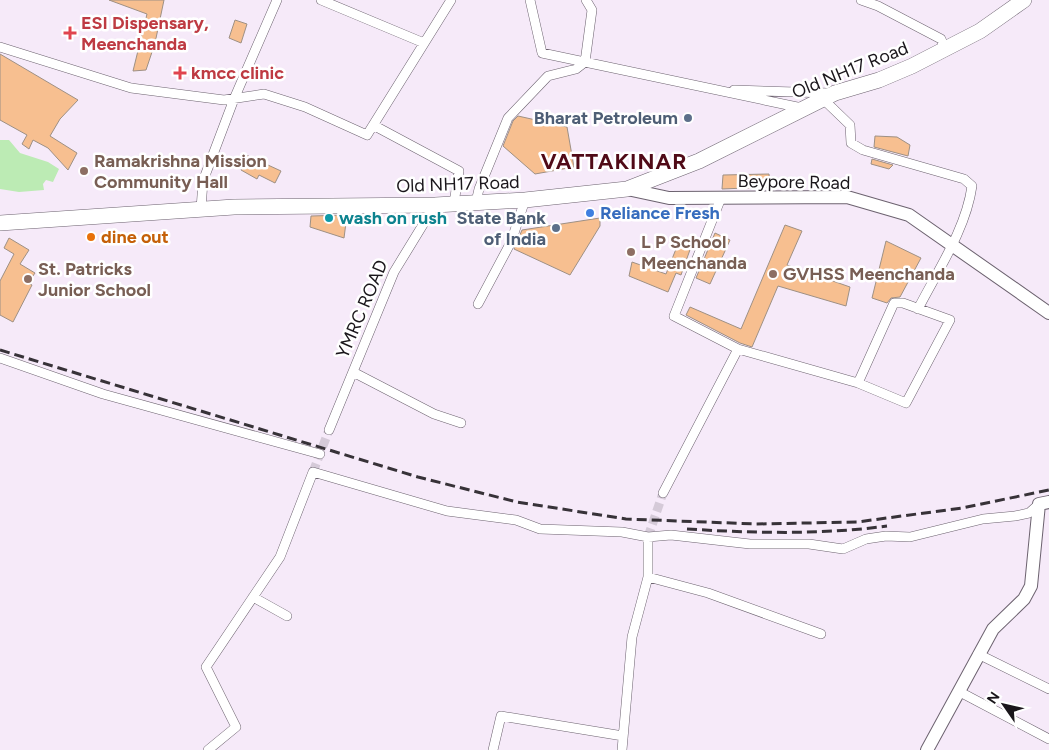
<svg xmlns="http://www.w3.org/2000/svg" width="1049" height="750" font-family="Figtree,sans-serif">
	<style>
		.green { fill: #bcebb4 }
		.building { fill: #f7bf90; stroke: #9e9084 }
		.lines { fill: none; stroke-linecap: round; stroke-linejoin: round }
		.street-tunnel { stroke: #d5cad8; stroke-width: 9; stroke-dasharray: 9 4.5; stroke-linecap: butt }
		.street-casing { stroke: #6c626f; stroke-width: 10 }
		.secondary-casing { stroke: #6c626f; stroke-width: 14 }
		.primary-casing { stroke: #6c626f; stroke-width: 16 }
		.street { stroke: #fff; stroke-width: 9 }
		.secondary { stroke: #fff; stroke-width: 12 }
		.primary { stroke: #fff; stroke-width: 15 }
		.rail { stroke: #373238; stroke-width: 3; stroke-dasharray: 10 5; stroke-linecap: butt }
		.health-dot { fill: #e0444e; stroke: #fff; stroke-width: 2 }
		.service-dot { fill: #5c6f8a; stroke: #fff; stroke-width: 2 }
		.education-dot { fill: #8d6e63; stroke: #fff; stroke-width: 2 }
		.shop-dot { fill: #3f7fe0; stroke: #fff; stroke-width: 2 }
		.culture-dot { fill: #0f9aa8; stroke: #fff; stroke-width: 2 }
		.food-dot { fill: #e8710a; stroke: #fff; stroke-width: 2 }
		.labels { text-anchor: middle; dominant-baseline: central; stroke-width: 5; stroke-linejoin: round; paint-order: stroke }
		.health-label { font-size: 18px; font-weight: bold; fill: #be3a42; stroke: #fff; text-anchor: start }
		.street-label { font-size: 18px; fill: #1a161b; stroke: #fff }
		.service-label { font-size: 18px; font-weight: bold; fill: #4e5e75; stroke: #fff; text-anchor: end }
		.education-label { font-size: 18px; font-weight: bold; fill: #785e54; stroke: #fff; text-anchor: start }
		.shop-label { font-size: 18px; font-weight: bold; fill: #366cbe; stroke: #fff; text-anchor: start }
		.culture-label { font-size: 18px; font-weight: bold; fill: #0d838f; stroke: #fff; text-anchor: start }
		.food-label { font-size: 18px; font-weight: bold; fill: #c56008; stroke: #fff; text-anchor: start }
		.district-label { font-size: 22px; font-weight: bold; letter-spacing: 1px; fill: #500a17; stroke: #fff }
	</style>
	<rect width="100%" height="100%" fill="#f6eaf9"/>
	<path class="green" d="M 0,140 L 9,140 L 20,153 L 48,162 L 59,169 L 53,182 L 46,180 L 43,184 L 44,190 L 19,192 L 0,189 Z"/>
	<path class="building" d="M 109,0 L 164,0 L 155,43 L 146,70 L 133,71 L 147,14 Z
		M 235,20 L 247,24 L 241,43 L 229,38 Z
		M 0,54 L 78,100 L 60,119 L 50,136 L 77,153 L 68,170 L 48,148 L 33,140 L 29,149 L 22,144 L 27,135 L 0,120 Z
		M 518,116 L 567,127 L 574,167 L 535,174 L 503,146 L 513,121 Z
		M 875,136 L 897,137 L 910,145 L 908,156 L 874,147 Z
		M 244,154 L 281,171 L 275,183 L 259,175 L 257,179 L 241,170 L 245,163 L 240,160 Z
		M 872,159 L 893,165 L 889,169 L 871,164 Z
		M 769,174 L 770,187 L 722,189 L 723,175 Z
		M 347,215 L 344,238 L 310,227 L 311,216 Z
		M 600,218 L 600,226 L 570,275 L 514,249 L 522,230 Z
		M 785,225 L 802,231 L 787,265 L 850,287 L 846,306 L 778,286 L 752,347 L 740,343 L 686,315 L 690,307 L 741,329 Z
		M 715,233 L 730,240 L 710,284 L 696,278 Z
		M 9,238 L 29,250 L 20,264 L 35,273 L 28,283 L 32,285 L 13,322 L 0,315 L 0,281 L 14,254 L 4,248 Z
		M 689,240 L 691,247 L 681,275 L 676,273 L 668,292 L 629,276 L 632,262 L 666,274 L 678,244 Z
		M 886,241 L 921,258 L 900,297 L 891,298 L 887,303 L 872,298 Z"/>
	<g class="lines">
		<path class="street-tunnel" d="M 313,472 L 329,430
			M 648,537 L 663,493"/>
		<g class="street-casing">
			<path id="street" d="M 321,0 L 424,43
				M 530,0 L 542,53 L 802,108
				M 861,0 L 878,6 L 941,39 L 945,49
				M 0,47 L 131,88 L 224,100 L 264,94 L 305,107 L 367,135 L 451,0
				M 734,90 L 829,93
				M 823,99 L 850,125 L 851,143 L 863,150 L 964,179 L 972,186 C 966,229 938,270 918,309
				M 373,125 L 459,171 L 454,203
				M 476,202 L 479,189 L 508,118 L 548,76 L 576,69 L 585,62 L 592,10 L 586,0
				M 201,209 L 203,181 L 234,99 L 277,0
				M 478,304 L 511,242 L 525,200
				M 738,349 L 858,383 L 906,403 L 950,320 L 903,303 L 894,303 L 858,383
				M 0,358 L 103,394 L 320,454
				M 353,372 L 434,414 L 461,423
				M 329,430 L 394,272 L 435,205
				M 663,493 L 738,349 L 674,316 L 721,198
				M 648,577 L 708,593 L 821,634
				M 253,597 L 287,616
				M 978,654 L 1049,689
				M 960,692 L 1049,739
				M 208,750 L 236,727 L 206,667 L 280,557 L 313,472 L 447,511 L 516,520 L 540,529 L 622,532 L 648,537 L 671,535 L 750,544 L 809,544 L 843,549 L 866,539 L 886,536 L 910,537 L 983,519 L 1015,516 L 1029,513 L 1039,504
				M 493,750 L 501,716 L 623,736
				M 622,750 L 632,637 L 648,577 L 648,537"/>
		</g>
		<g class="secondary-casing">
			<path id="secondary" d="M 627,189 L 669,198 L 847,197 L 909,215 L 1049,313
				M 927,750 L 993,629 L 1024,599 L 1031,586 L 1039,504 L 1049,502"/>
		</g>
		<g class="primary-casing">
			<path id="primary" d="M 0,223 L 234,207 L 435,205 L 525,200 L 627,189 L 699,161 L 835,93 L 879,80 L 912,66 L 980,31 L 1024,0"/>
		</g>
		<use href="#street" class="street"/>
		<use href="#secondary" class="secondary"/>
		<use href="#primary" class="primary"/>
		<path class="rail" d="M 0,350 L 418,477 L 517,502 L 626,519 L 756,524 L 857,522 L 962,508 L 1049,490
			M 687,529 C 754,533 820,535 887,526"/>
	</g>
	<g class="health-dot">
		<path d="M67.5 25.5h5v5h5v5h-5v5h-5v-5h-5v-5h5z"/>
		<path d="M177.5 65.5h5v5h5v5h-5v5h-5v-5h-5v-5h5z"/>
	</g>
	<g class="service-dot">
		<circle cx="688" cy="118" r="5"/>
		<circle cx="556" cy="228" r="5"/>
	</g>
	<g class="education-dot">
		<circle cx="84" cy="171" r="5"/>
		<circle cx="631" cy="252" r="5"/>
		<circle cx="773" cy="274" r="5"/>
		<circle cx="28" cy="279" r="5"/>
	</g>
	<circle class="shop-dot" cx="590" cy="213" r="5"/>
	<circle class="culture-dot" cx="329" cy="218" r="5"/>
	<circle class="food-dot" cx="91" cy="237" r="5"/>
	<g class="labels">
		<g class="health-label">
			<text x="81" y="23">ESI Dispensary,<tspan x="81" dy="21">Meenchanda</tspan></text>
			<text x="191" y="73">kmcc clinic</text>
		</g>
		<g class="street-label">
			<text transform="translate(850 70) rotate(-22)">Old NH17 Road</text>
			<text transform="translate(794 182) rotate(1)">Beypore Road</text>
			<text transform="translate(458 184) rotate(-2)">Old NH17 Road</text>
			<text transform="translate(362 309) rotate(-67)">YMRC ROAD</text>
		</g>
		<g class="service-label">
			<text x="678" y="118">Bharat Petroleum</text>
			<text x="546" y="218">State Bank<tspan x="546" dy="21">of India</tspan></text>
		</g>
		<g class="education-label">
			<text x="94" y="161">Ramakrishna Mission<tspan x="94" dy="21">Community Hall</tspan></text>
			<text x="641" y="242">L P School<tspan x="641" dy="21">Meenchanda</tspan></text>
			<text x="38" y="269">St. Patricks<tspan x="38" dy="21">Junior School</tspan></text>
			<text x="783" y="274">GVHSS Meenchanda</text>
		</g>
		<g class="shop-label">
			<text x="600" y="213">Reliance Fresh</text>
		</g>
		<g class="culture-label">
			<text x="339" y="218">wash on rush</text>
		</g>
		<g class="food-label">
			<text x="101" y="237">dine out</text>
		</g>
		<g class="district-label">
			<text x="614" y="161">VATTAKINAR</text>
		</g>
	</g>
	<g transform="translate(1004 705) rotate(304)" stroke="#ffffff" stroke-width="4" paint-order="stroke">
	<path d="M0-4L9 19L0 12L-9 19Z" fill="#1a161b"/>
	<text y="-8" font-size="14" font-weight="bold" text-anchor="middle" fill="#1a161b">N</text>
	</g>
</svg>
